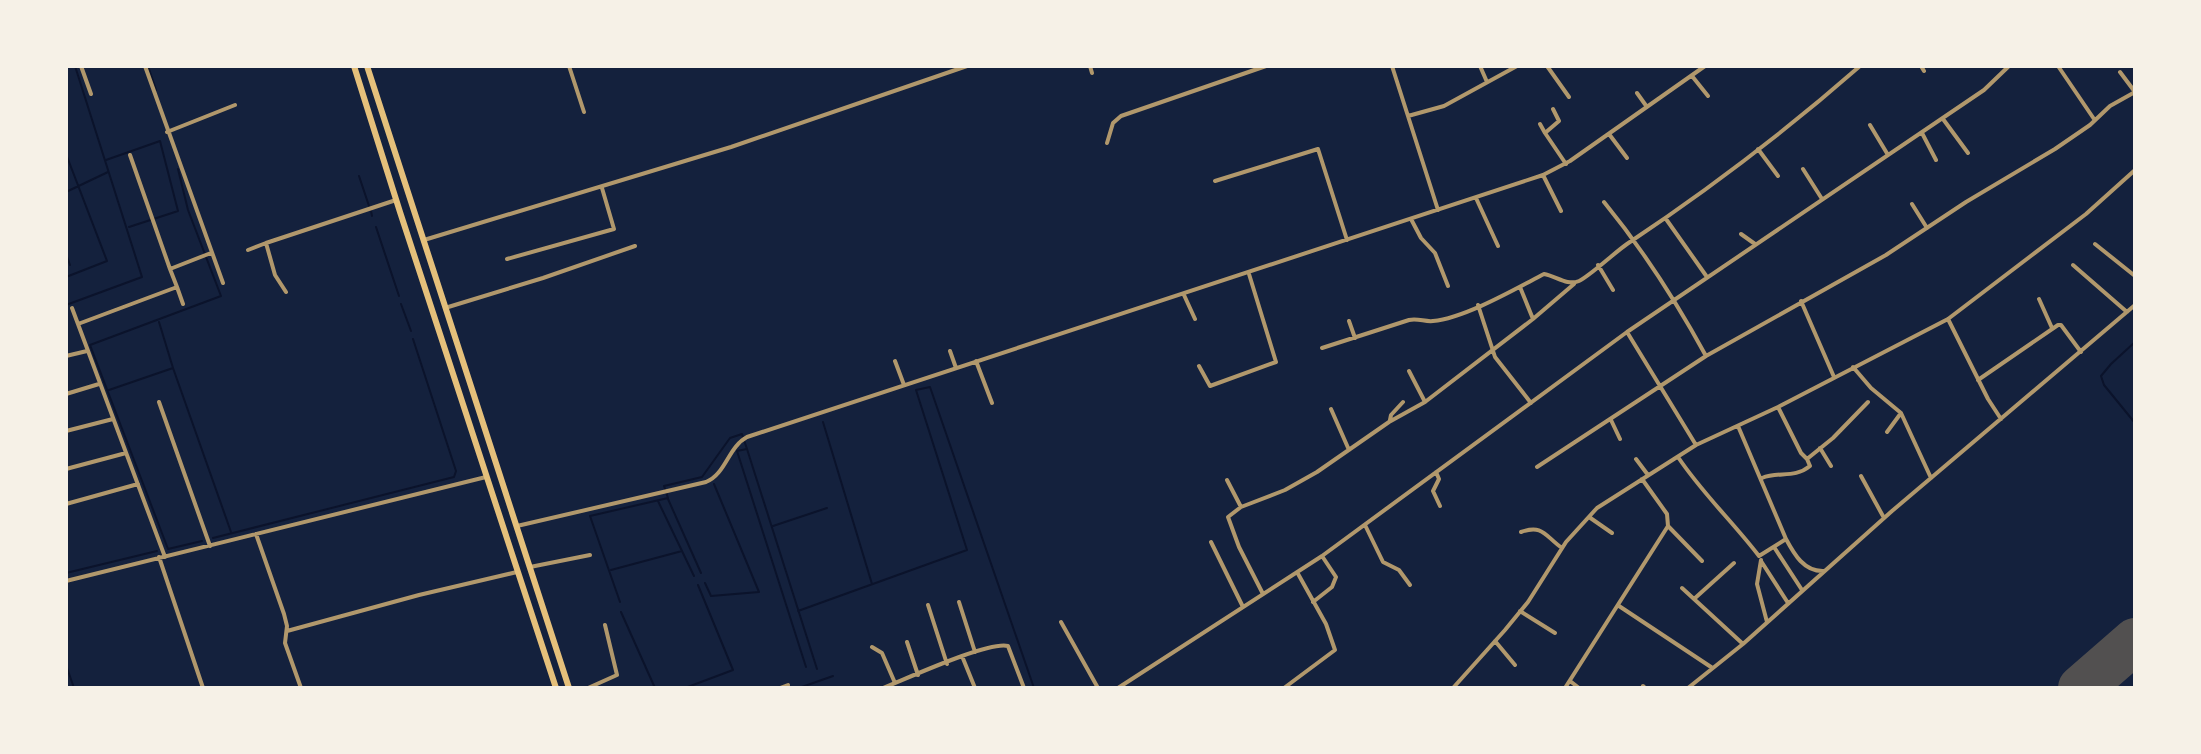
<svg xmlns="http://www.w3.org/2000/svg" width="2201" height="754" font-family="Cabin,sans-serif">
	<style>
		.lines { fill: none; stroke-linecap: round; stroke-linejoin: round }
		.stream { stroke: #0b132b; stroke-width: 2 }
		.taxiway { stroke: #525050; stroke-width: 18 }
		.runway { stroke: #525050; stroke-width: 46 }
		.minor { stroke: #b1986c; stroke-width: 4 }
		.trunk { stroke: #e5c07b; stroke-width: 6 }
	</style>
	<rect width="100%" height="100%" fill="#14213d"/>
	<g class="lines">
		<path class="stream" d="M 148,66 L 156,90
			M 66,154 L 107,261 L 66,277
			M 106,160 L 160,141 L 178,211 L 129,227
			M 178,169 L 188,210 L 221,296 L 90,345 L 168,549 L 202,541
			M 359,176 L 369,206
			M 66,192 L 108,172
			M 371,211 L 372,216
			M 376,227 L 399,296
			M 66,254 L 70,265
			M 401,304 L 411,331
			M 66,305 L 142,277 L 75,66
			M 159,322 L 173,368
			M 2135,342 L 2111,364 L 2101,376 L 2104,385 L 2135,423
			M 109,390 L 173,368 L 231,532
			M 823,422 L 872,584
			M 747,449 L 817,669
			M 668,499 L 701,573
			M 658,501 L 694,576
			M 773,526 L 827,508
			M 213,538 L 454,477 L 456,471 L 413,339
			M 611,570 L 682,551
			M 66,573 L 157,551
			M 705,583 L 711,596 L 759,592 L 714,484
			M 620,602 L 590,516 L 668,498 L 664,486 L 702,477 L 730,438 L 742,434 L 747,449 L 737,451 L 806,667
			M 798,611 L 967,550 L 916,390 L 930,387 L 1034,688
			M 621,612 L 655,688
			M 66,665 L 74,688
			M 685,688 L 733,670 L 698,585
			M 799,688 L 833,676"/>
		<path class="taxiway" d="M 2095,688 L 2114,659"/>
		<path class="runway" d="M 2081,688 L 2135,641"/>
		<path class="minor" d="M 81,66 L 91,94
			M 145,66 L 223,283
			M 569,66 L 584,112
			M 1090,66 L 1092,73
			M 1392,66 L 1438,210
			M 1480,66 L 1487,82
			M 1547,66 L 1569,97
			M 1921,66 L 1924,71
			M 2058,66 L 2094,119
			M 2120,72 L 2135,92
			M 1692,76 L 1708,96
			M 1637,93 L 1647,107
			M 1553,109 L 1559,121 L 1545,133 L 1566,164
			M 1408,116 L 1444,106 L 1517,66
			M 1943,119 L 1968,153
			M 1540,124 L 1545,133
			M 1870,125 L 1888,155
			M 167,132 L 235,105
			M 1922,133 L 1936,160
			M 1609,134 L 1627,158
			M 1107,143 L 1113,123 L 1121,116 L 1266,66
			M 1758,149 L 1778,176
			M 130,155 L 170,269
			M 1803,169 L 1822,199
			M 1543,175 L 1561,211
			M 1215,181 L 1318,149 L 1347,240
			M 1476,198 L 1498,246
			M 1604,202 C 1644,251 1676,301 1706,356
			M 1912,204 L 1927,228
			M 1411,219 L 1421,238 L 1435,253 L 1448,286
			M 1666,219 L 1707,277
			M 1741,234 L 1755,244
			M 424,240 L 731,147 L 967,66
			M 2095,244 L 2135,276
			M 248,250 L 266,243
			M 507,259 L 614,229 L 602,188
			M 1598,265 L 1613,290
			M 2073,265 L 2127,312
			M 177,287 L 170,269 L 211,253
			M 286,292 L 275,275 L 266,243 L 396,200
			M 1184,295 L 1195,319
			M 2039,299 L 2052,328
			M 1801,301 L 1834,377
			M 1478,305 L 1495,357 L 1531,403
			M 72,308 L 165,557
			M 445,308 L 543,278 L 635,246
			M 1533,319 L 1574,284
			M 1948,319 L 1988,399 L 2001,419
			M 1349,321 L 1355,338
			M 78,324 L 177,287 L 183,304
			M 1627,332 L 1696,445
			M 1322,348 L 1409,320 C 1418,318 1425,322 1433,321 C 1465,318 1515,289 1544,274 C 1556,276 1567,286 1579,281 C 1590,276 1614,253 1627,244 C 1708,190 1787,130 1860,66
			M 950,351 L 956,368
			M 66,356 L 87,351
			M 895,361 L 904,385
			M 976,361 L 992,403
			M 1199,366 L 1210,386 L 1276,362 L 1249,274
			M 1853,367 L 1871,388 L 1901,413 L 1931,478
			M 1409,371 L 1425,402
			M 1978,380 L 2058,325 L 2061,325 L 2081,352
			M 66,394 L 99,384
			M 159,402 L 210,546
			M 1778,407 L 1801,453 L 1807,459 L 1833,438 L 1868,402
			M 1331,409 L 1349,450
			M 1390,420 L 1391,415 L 1403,402
			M 1611,420 L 1620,439
			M 66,431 L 113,419
			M 1887,432 L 1901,413
			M 1820,448 L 1831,466
			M 1678,457 C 1702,493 1733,522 1759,556 L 1786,539 L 1738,426
			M 1636,459 L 1648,475
			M 1537,467 L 1706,356 L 1886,255 L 1966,202 L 2055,149 L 2090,125 L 2110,106 L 2135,92
			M 66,469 L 126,453
			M 1436,472 L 1439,479 L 1433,491 L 1440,506
			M 1861,476 L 1884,518
			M 1762,478 C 1779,471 1794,479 1810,466 L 1807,459
			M 1227,480 L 1241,507
			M 66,504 L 138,484
			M 1589,517 L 1612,533
			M 1365,525 L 1383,562 L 1399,570 L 1410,585
			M 517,526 L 706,482 C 726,474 728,447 747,437 L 1543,175 L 1570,161 L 1705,66
			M 1668,526 L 1702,561
			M 1521,532 C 1543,524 1545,536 1562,548
			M 256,534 L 284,614 L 287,626 L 285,643 L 301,688
			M 1786,539 C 1794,554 1804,572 1824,571
			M 1211,542 L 1243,607
			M 1774,547 L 1802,590
			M 159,557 L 203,688
			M 1761,560 L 1757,584 L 1767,622
			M 1761,561 L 1788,603
			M 1734,563 L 1694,599 L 1743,644
			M 530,567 L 590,555
			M 66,581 L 486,477
			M 1682,588 L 1694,599
			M 1263,594 L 1239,547 L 1228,517 L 1241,507 L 1285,490 L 1317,472 L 1389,422 L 1425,402 L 1533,319 L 1520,287
			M 959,602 L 975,652
			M 1313,602 L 1332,587 L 1336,577 L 1322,556
			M 928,605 L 947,664
			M 1619,606 L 1711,667
			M 1520,611 L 1555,633
			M 1061,622 L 1098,688
			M 287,631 L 419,595 L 517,572
			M 1495,641 L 1515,665
			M 907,642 L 918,675
			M 872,647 L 882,653 L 895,683
			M 962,656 L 975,688
			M 1570,681 L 1579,688
			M 1643,686 L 1645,688
			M 588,688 L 617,675 L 605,625
			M 780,688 L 788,685
			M 883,688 C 906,679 988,641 1008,646 L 1024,688
			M 1118,688 L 1322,556 L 1627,332 L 1984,90 L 2009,66
			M 1284,688 L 1335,650 L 1326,624 L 1297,572
			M 1453,688 L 1505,630 L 1528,602 L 1566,542 L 1597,508 L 1696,445 L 1778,407 L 1948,319 L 2086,214 L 2135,170
			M 1565,688 L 1668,526 L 1667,514 L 1642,479
			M 1688,688 L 1743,644 L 1892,511 L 2135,305"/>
		<path class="trunk" d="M 354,66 L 400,212 L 556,688
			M 367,66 L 569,688"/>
	</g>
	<rect width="2201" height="754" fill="none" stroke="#f6f1e7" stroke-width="136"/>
</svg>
